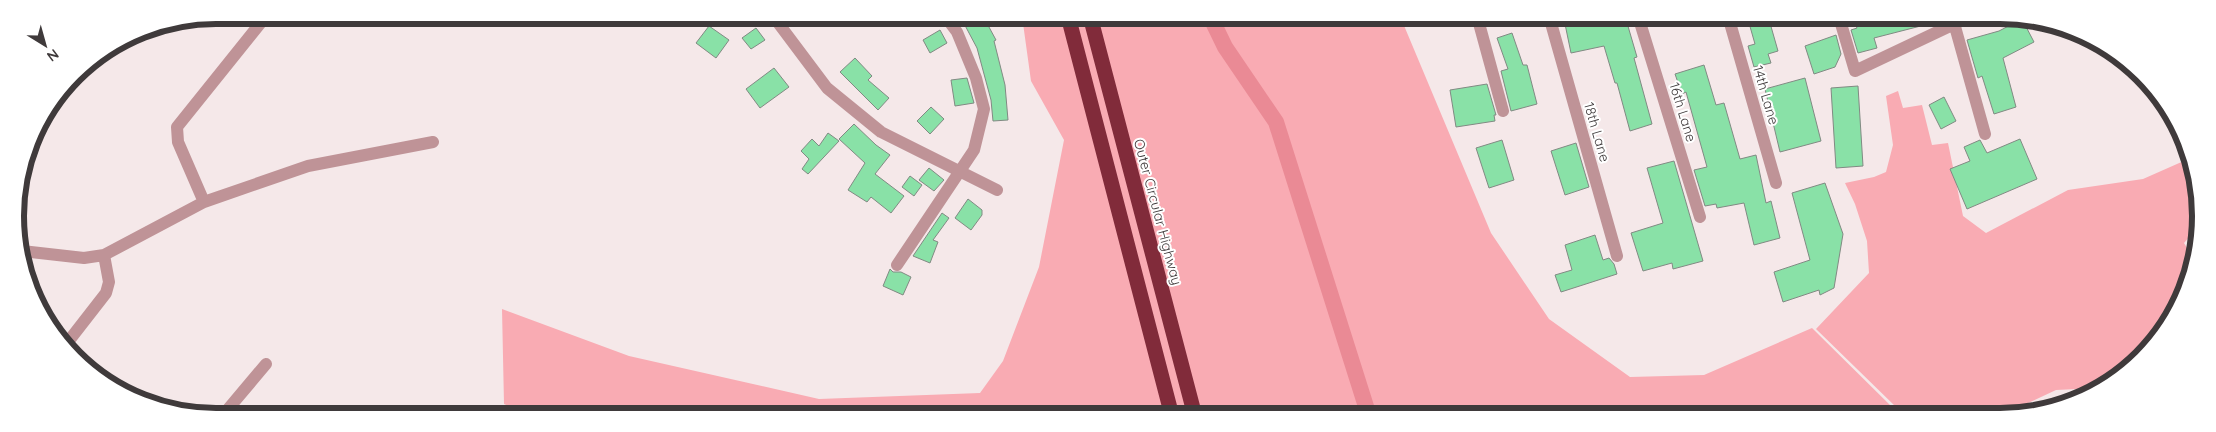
<svg xmlns="http://www.w3.org/2000/svg" width="2216" height="432" font-family="Quicksand,sans-serif">
	<style>
		.green { fill: #f9abb3 }
		.lines { fill: none; stroke-linecap: round; stroke-linejoin: round }
		.canal { stroke: #ea8a95; stroke-width: 16 }
		.building { fill: #89e1a7; stroke: #818a83 }
		.minor { stroke: #bf9397; stroke-width: 12 }
		.motorway { stroke: #812b3a; stroke-width: 15 }
		.labels { text-anchor: middle; dominant-baseline: central; stroke-width: 4; stroke-linejoin: round; paint-order: stroke }
		.street-label { font-size: 14px; fill: #3f3a3b; stroke: #fff }
		.rim { fill: none; stroke: #3f3a3b; stroke-width: 6 }
	</style>
	<rect width="100%" height="100%" fill="#f5e8e9"/>
	<path class="green" d="M 1022,16 L 1400,16 L 1491,233 L 1549,319 L 1630,377 L 1704,375 L 1812,328 L 1892,407 L 1879,416 L 531,416 L 504,404 L 502,309 L 629,356 L 819,399 L 980,393 L 1003,361 L 1039,267 L 1064,140 L 1031,81 Z
		M 1898,91 L 1903,108 L 1922,105 L 1932,145 L 1948,143 L 1963,216 L 1986,233 L 2068,190 L 2143,179 L 2186,160 L 2195,174 L 2198,227 L 2184,243 L 2194,259 L 2180,305 L 2142,358 L 2100,388 L 2056,390 L 1998,417 L 1883,416 L 1896,407 L 1816,329 L 1869,273 L 1867,241 L 1855,204 L 1845,183 L 1874,177 L 1886,172 L 1893,145 L 1886,96 Z"/>
	<g class="lines">
		<path class="canal" d="M 1210,16 L 1225,47 L 1276,122 L 1369,416"/>
	</g>
	<path class="building" d="M 960,16 L 983,16 L 996,40 L 994,41 L 1005,85 L 1008,120 L 993,121 L 991,100 L 977,48 Z
		M 1598,16 L 1625,16 L 1637,57 L 1634,58 L 1652,124 L 1630,131 L 1617,83 L 1615,83 L 1604,46 L 1571,53 L 1565,24 Z
		M 1747,16 L 1768,16 L 1778,51 L 1768,54 L 1771,63 L 1754,67 L 1748,46 L 1755,44 Z
		M 1852,17 L 1943,17 L 1944,20 L 1874,38 L 1877,48 L 1858,53 L 1851,30 L 1857,28 Z
		M 2022,19 L 2034,42 L 2003,58 L 2016,107 L 1994,114 L 1982,76 L 1978,78 L 1967,40 L 1999,31 Z
		M 709,26 L 729,40 L 716,58 L 696,43 Z
		M 756,28 L 765,40 L 751,49 L 742,38 Z
		M 940,30 L 947,43 L 930,53 L 923,40 Z
		M 1512,33 L 1523,65 L 1527,65 L 1537,104 L 1511,111 L 1501,71 L 1508,69 L 1497,38 Z
		M 1836,35 L 1841,54 L 1835,67 L 1814,74 L 1805,46 Z
		M 855,58 L 872,76 L 868,80 L 889,98 L 878,110 L 840,72 Z
		M 1704,65 L 1716,105 L 1724,103 L 1740,159 L 1756,155 L 1766,203 L 1771,201 L 1780,238 L 1754,245 L 1744,203 L 1717,208 L 1716,204 L 1705,206 L 1694,170 L 1707,167 L 1686,92 L 1682,94 L 1675,74 Z
		M 774,68 L 789,87 L 760,108 L 746,89 Z
		M 967,78 L 974,103 L 955,106 L 951,80 Z
		M 1805,78 L 1821,141 L 1780,152 L 1765,89 Z
		M 1487,84 L 1496,115 L 1494,115 L 1495,121 L 1456,127 L 1450,90 Z
		M 1858,86 L 1863,166 L 1836,168 L 1831,88 Z
		M 1944,97 L 1956,121 L 1941,129 L 1929,105 Z
		M 931,107 L 944,119 L 930,134 L 917,121 Z
		M 854,124 L 876,145 L 890,155 L 875,174 L 904,196 L 891,213 L 871,197 L 867,202 L 848,190 L 865,163 L 839,139 Z
		M 828,133 L 839,141 L 808,174 L 802,169 L 809,159 L 801,151 L 812,139 L 819,146 Z
		M 2020,139 L 2037,179 L 1967,209 L 1950,169 L 1970,161 L 1964,147 L 1980,140 L 1987,153 Z
		M 1502,140 L 1514,180 L 1489,188 L 1476,148 Z
		M 1576,143 L 1589,187 L 1565,195 L 1551,151 Z
		M 1674,161 L 1703,261 L 1673,269 L 1672,263 L 1643,271 L 1631,233 L 1663,223 L 1647,168 Z
		M 929,168 L 944,180 L 934,191 L 919,180 Z
		M 910,176 L 922,185 L 914,196 L 902,187 Z
		M 1825,183 L 1843,234 L 1834,288 L 1820,295 L 1819,290 L 1783,302 L 1774,272 L 1810,260 L 1792,193 Z
		M 968,199 L 982,210 L 982,215 L 971,230 L 955,218 Z
		M 942,213 L 949,218 L 933,240 L 938,242 L 930,263 L 913,256 Z
		M 1595,235 L 1603,260 L 1609,258 L 1614,264 L 1617,274 L 1561,292 L 1555,275 L 1572,270 L 1565,245 Z
		M 890,269 L 893,272 L 901,272 L 911,277 L 903,295 L 883,286 Z"/>
	<g class="lines">
		<path class="minor" d="M 773,16 L 827,88 L 881,132 L 997,190
			M 1477,16 L 1503,111
			M 1549,16 L 1617,256
			M 1638,16 L 1700,217
			M 1728,16 L 1776,183
			M 1839,17 L 1855,71 L 1969,17
			M 1954,23 L 1985,134
			M 204,202 L 178,142 L 177,127 L 267,15
			M 22,251 L 84,258 L 104,255 L 204,202 L 308,166 L 433,142
			M 897,265 L 974,150 L 984,109 L 976,78 L 957,32 L 945,16
			M 64,347 L 106,293 L 109,282 L 104,255
			M 223,415 L 266,364"/>
		<path class="motorway" d="M 1068,16 L 1172,416
			M 1090,16 L 1195,416"/>
	</g>
	<g class="labels">
		<g class="street-label">
			<text transform="translate(1766 95) rotate(74)">14th Lane</text>
			<text transform="translate(1683 112) rotate(73)">16th Lane</text>
			<text transform="translate(1597 132) rotate(74)">18th Lane</text>
			<text transform="translate(1158 212) rotate(75)">Outer Circular Highway</text>
		</g>
	</g>
	<path d="M0 0H2216V432H0ZM216 24H2000A192 192 0 0 1 2192 216V216A192 192 0 0 1 2000 408H216A192 192 0 0 1 24 216V216A192 192 0 0 1 216 24Z" fill="#fff" fill-rule="evenodd"/>
	<path class="rim" d="M216 24H2000A192 192 0 0 1 2192 216V216A192 192 0 0 1 2000 408H216A192 192 0 0 1 24 216V216A192 192 0 0 1 216 24Z"/>
	<g transform="translate(45 45) rotate(143)" stroke="#ffffff" stroke-width="4" paint-order="stroke">
	<path d="M0-4L9 19L0 12L-9 19Z" fill="#3f3a3b"/>
	<text y="-8" font-size="14" font-weight="bold" text-anchor="middle" fill="#3f3a3b">N</text>
	</g>
</svg>
